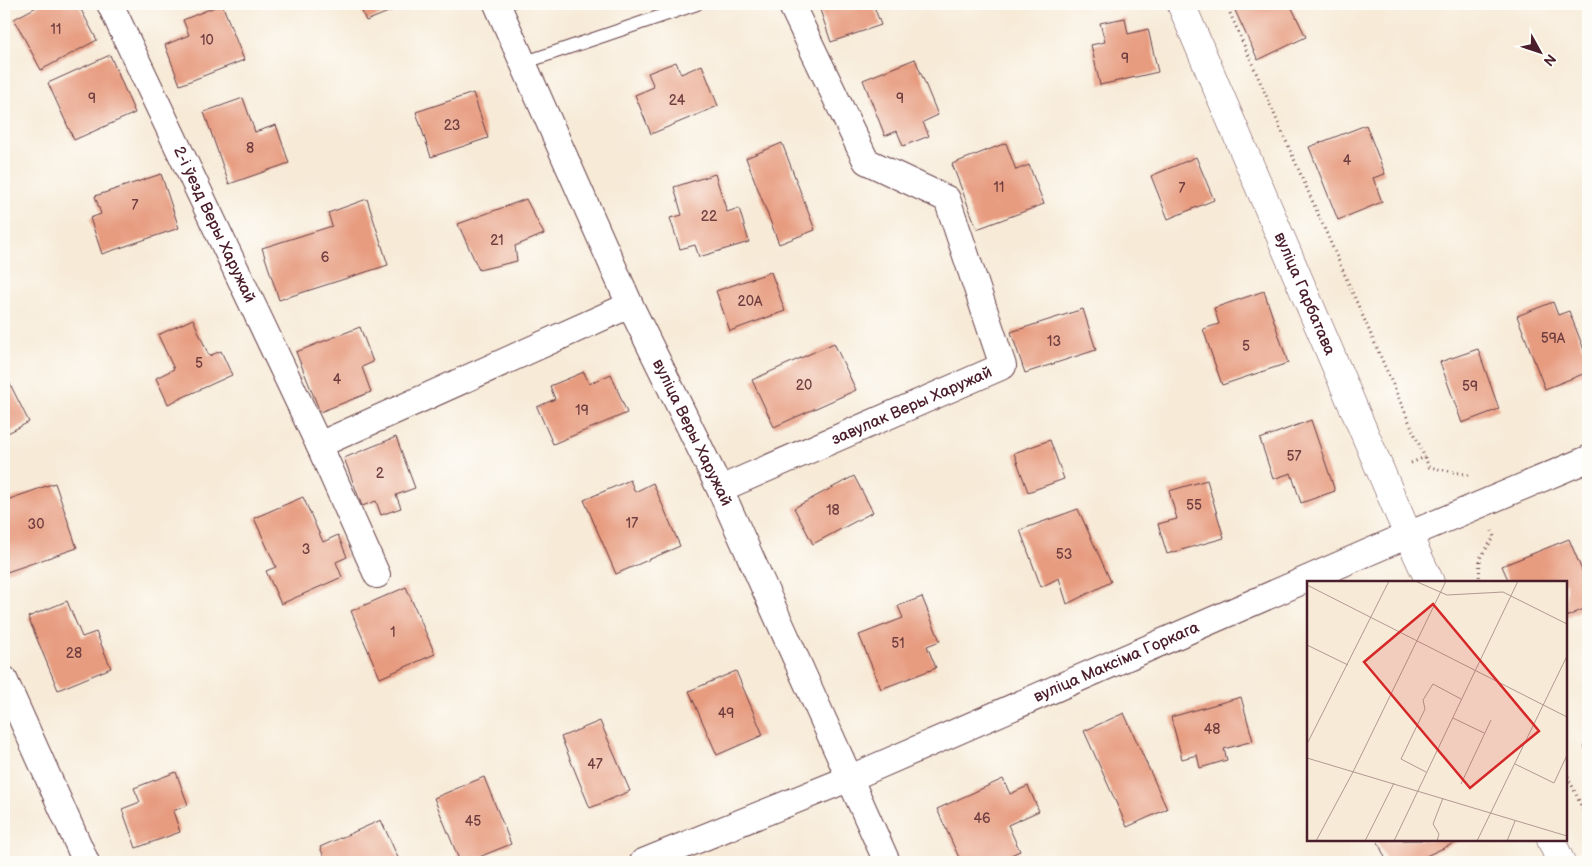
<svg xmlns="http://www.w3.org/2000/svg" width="1592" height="866" font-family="'Balsamiq Sans',sans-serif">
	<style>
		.building { fill: #e79c80 }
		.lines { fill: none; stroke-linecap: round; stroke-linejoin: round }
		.lane-casing { stroke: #643d45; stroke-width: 14 }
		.street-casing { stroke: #643d45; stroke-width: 28 }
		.secondary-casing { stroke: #643d45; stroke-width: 29 }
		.path { stroke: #643d45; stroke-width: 3; stroke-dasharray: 1 4; stroke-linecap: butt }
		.lane { stroke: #fff; stroke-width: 12 }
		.street { stroke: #fff; stroke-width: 26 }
		.secondary { stroke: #fff; stroke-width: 28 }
		.labels { text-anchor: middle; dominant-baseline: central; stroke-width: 5; stroke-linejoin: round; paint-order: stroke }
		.number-label { font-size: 14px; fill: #713e40 }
		.street-label { font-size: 16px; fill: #4a1f2b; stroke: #fdfcf7 }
		.inset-road { fill: none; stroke: #b29992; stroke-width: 1 }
		.view { fill: #d62828; fill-opacity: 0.15; stroke: #d62828; stroke-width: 2.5 }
		.inset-edge { fill: none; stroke: #4a1f2b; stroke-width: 2.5 }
	</style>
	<rect width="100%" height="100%" fill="#fdfcf7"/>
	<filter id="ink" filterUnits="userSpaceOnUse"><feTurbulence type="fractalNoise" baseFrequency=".02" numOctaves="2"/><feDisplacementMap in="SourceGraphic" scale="10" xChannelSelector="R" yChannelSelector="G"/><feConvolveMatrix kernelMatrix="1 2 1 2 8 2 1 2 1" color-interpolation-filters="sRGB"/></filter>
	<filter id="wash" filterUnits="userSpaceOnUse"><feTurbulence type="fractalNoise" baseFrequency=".0096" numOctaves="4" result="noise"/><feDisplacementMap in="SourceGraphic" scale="20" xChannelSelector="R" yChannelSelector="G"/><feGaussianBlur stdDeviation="1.12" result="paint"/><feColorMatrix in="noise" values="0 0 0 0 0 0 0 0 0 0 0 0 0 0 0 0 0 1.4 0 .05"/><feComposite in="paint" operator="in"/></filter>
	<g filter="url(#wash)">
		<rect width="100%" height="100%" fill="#f7ead7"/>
		<g id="blocks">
			<path class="building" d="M 42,4 L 78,4 L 97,40 L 41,70 L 14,19 Z
				M 222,4 L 244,60 L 180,85 L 165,45 L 189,35 L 183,20 Z
				M 359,4 L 408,4 L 366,21 Z
				M 818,4 L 873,4 L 881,25 L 831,42 Z
				M 1232,4 L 1290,4 L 1306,37 L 1258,60 Z
				M 1125,18 L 1128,34 L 1148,29 L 1158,72 L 1100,85 L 1091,45 L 1105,42 L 1100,23 Z
				M 110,55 L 135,113 L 74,140 L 48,83 Z
				M 915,59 L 938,115 L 923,122 L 929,136 L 903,146 L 897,131 L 885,136 L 863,80 Z
				M 676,62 L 681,74 L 702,65 L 718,106 L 651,134 L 635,95 L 654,87 L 648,73 Z
				M 473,93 L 488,138 L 431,157 L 416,112 Z
				M 243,98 L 255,132 L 276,125 L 289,163 L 229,184 L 204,112 Z
				M 1366,125 L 1385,174 L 1373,178 L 1382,202 L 1338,220 L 1309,147 Z
				M 782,143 L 815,230 L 779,244 L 746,158 Z
				M 1006,143 L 1016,170 L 1029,165 L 1044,204 L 977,229 L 952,164 Z
				M 1196,157 L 1214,200 L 1168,219 L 1151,176 Z
				M 161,174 L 179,228 L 102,254 L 90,218 L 101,214 L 95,196 Z
				M 715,174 L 727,212 L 739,208 L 749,242 L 699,257 L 695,245 L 680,249 L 670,218 L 682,215 L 674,187 Z
				M 367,199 L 388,265 L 279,300 L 262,248 L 332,226 L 328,213 Z
				M 526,199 L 544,234 L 515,246 L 517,261 L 479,270 L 458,224 Z
				M 771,272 L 785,311 L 730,331 L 716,291 Z
				M 1264,291 L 1288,363 L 1222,385 L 1203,329 L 1219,324 L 1214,308 Z
				M 1553,302 L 1558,315 L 1569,311 L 1588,360 L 1588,372 L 1545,389 L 1517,316 Z
				M 1083,309 L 1096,350 L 1025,373 L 1011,332 Z
				M 193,319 L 209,356 L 221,351 L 232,375 L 168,404 L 156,378 L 174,369 L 158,335 Z
				M 360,327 L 373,362 L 362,367 L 371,392 L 320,412 L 296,352 Z
				M 834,343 L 856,390 L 774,427 L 752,380 Z
				M 1478,349 L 1499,409 L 1462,423 L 1440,362 Z
				M 584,372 L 589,384 L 611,374 L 627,413 L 553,444 L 537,407 L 555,399 L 550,386 Z
				M 6,376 L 29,422 L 4,435 L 4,377 Z
				M 1311,420 L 1335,491 L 1301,503 L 1291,473 L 1273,479 L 1260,439 Z
				M 396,437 L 415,488 L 396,495 L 401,508 L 381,515 L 376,501 L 362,506 L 344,458 Z
				M 1050,440 L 1064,479 L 1028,492 L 1014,453 Z
				M 854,476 L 873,512 L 813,544 L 794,508 Z
				M 630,480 L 635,492 L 653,483 L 680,546 L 616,574 L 584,500 Z
				M 1207,480 L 1224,538 L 1167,554 L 1158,524 L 1177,519 L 1169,491 Z
				M 55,483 L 77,548 L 7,572 L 4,562 L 4,501 Z
				M 303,497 L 323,542 L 338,535 L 347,557 L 336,562 L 342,577 L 281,604 L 266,571 L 276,567 L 254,518 Z
				M 1078,509 L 1111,582 L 1067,604 L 1059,578 L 1041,587 L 1020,530 Z
				M 1569,539 L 1588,585 L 1588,607 L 1566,617 L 1566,582 L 1509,582 L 1502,566 Z
				M 406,587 L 435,654 L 380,678 L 351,611 Z
				M 922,597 L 940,641 L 927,646 L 936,668 L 881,689 L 859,635 L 903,618 L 898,606 Z
				M 67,601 L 82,637 L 96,632 L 111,668 L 58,690 L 28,617 Z
				M 736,671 L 763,735 L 717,755 L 689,691 Z
				M 1241,697 L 1253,741 L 1224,749 L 1227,760 L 1200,768 L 1197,755 L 1182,759 L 1171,717 Z
				M 1124,713 L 1167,809 L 1127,827 L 1084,731 Z
				M 600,721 L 630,791 L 590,808 L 561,737 Z
				M 1588,743 L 1588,756 L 1584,745 Z
				M 176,772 L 188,805 L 173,811 L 180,832 L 136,848 L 122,809 L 140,802 L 134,788 Z
				M 484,777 L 511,844 L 467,862 L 460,862 L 434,798 Z
				M 1003,779 L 1010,794 L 1028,786 L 1039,811 L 1008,825 L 1020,851 L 995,862 L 961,862 L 937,809 Z
				M 381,820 L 400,862 L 326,862 L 320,847 Z
				M 1377,840 L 1461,840 L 1413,862 L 1387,862 Z"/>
		</g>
	</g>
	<g filter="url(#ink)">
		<use href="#blocks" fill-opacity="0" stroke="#643d45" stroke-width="1"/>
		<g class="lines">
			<g class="lane-casing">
				<path id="lane" d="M 523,63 L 697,4"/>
			</g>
			<g class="street-casing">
				<g id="street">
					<path id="s1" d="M 110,4 L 319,445 L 377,575"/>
					<path id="s2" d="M 497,4 L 630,305 L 720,489 L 887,862"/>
					<path d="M 319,445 L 630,305"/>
					<path id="s3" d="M 720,489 L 1003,366 L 947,199 L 866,161 L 791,4"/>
					<path d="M 4,679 L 86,862"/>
					<path id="s4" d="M 643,862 L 848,779 L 1408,535 L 1588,459"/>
				</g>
			</g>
			<g class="secondary-casing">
				<g id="secondary">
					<path id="s5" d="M 1181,4 L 1408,535 L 1430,582"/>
					<path d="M 1551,840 L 1561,862"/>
				</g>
			</g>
			<path class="path" d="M 1226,4 L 1429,467 L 1469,475
				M 1411,463 L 1425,457
				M 1479,582 L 1480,558 L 1494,537 L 1492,531
				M 1566,772 L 1588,821"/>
			<use href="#lane" class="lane"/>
			<use href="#street" class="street"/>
			<use href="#secondary" class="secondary"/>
		</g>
	</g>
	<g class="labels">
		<g class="number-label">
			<text x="56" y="29">11</text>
			<text x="207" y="40">10</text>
			<text x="1125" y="58">9</text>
			<text x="92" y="98">9</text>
			<text x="900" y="98">9</text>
			<text x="677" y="100">24</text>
			<text x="452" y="125">23</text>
			<text x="250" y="148">8</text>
			<text x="1347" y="160">4</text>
			<text x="999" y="187">11</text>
			<text x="1182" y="188">7</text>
			<text x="135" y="205">7</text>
			<text x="709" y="216">22</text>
			<text x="497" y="240">21</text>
			<text x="325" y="257">6</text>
			<text x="750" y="301">20А</text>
			<text x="1553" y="338">59А</text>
			<text x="1054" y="341">13</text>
			<text x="1246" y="346">5</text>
			<text x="199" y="363">5</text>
			<text x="337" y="379">4</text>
			<text x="804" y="385">20</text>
			<text x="1470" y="386">59</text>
			<text x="582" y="410">19</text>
			<text x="1294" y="456">57</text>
			<text x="380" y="473">2</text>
			<text x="1194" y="505">55</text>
			<text x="833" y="510">18</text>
			<text x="632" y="523">17</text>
			<text x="36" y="524">30</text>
			<text x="306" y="549">3</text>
			<text x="1064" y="554">53</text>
			<text x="393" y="632">1</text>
			<text x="898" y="643">51</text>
			<text x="74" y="653">28</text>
			<text x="726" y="713">49</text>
			<text x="1212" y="729">48</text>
			<text x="595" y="764">47</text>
			<text x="982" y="818">46</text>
			<text x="473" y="821">45</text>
		</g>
		<g class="street-label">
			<text stroke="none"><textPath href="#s1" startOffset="244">2-і ўезд Веры Харужай</textPath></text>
			<text stroke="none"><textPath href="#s5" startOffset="315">вуліца Гарбатава</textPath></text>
			<text stroke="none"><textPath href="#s3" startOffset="209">завулак Веры Харужай</textPath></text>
			<text stroke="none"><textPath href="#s2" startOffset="471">вуліца Веры Харужай</textPath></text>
			<text stroke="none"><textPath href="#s4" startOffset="514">вуліца Максіма Горкага</textPath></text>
		</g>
	</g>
	<g transform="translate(1307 581)">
		<rect width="260" height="260" fill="#f7ead7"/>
		<path class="inset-road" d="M 108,0 L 140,14 L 196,11 L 260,43M 0,4 L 260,136M 0,64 L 41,84M 146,137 L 177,152M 0,163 L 82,0M 0,177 L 260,255M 208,183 L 247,202 L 260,174M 46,191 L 139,0M 119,191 L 94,178 L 118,128 L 116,119 L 126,103 L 154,118M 154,203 L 184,139M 9,260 L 46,191M 58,260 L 87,202M 87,260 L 211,0M 130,260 L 132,253 L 126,243 L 136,217M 170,260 L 260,75M 200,260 L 208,240"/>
		<path class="view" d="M 126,23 L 232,150 L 163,207 L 57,81 Z"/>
		<rect width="260" height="260" class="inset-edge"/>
	</g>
	<rect width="1592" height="866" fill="none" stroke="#fdfcf7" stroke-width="20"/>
	<g transform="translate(1540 52) rotate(130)" stroke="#fdfcf7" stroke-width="4" paint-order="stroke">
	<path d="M0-4L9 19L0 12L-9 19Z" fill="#4a1f2b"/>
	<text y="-8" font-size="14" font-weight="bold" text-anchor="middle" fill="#4a1f2b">N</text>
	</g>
</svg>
